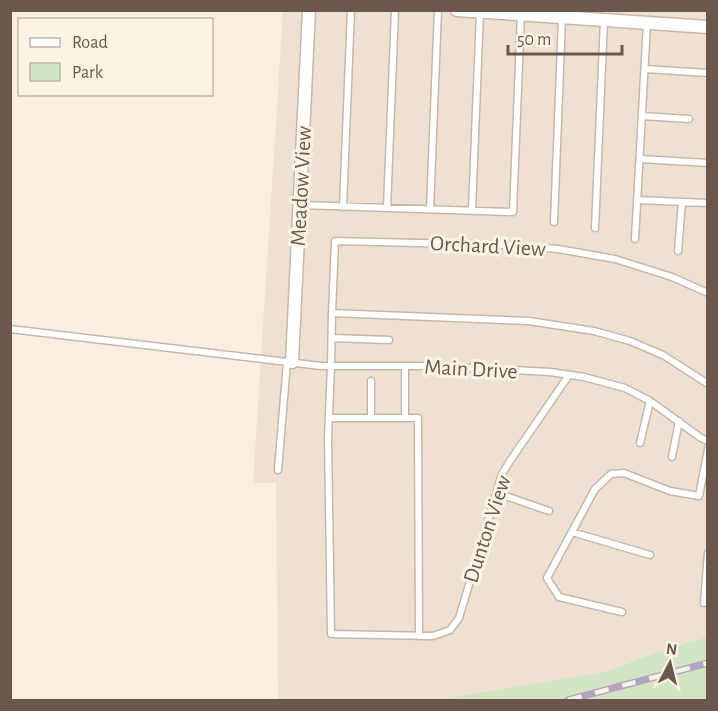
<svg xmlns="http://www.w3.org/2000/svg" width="718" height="711" font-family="'Alegreya Sans',sans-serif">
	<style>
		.residential { fill: #efe1d2 }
		.green { fill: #d1e4c3 }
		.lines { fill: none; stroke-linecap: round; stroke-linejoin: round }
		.service-casing { stroke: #c7b7ab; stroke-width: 9 }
		.minor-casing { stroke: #c7b7ab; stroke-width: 15 }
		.service { stroke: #fff; stroke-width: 6 }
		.minor { stroke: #fff; stroke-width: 12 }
		.rail-casing { stroke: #b2a3bf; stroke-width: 7 }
		.rail { stroke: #fcf3e7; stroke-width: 4.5; stroke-dasharray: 14; stroke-linecap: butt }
		.labels { text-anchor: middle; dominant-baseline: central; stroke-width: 6; stroke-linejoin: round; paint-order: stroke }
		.street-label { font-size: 22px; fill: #6c574c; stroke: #fcf3e7 }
	</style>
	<rect width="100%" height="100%" fill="#f8efe2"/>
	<path class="residential" d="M 283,11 L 707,11 L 707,637 L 657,652 L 606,672 L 436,700 L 278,700 L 276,483 L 253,483 Z"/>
	<path class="green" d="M 707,637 L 707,700 L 436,700 L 606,672 L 657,652 Z"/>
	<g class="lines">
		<g class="service-casing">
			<path id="service" d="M 645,69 L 708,73
				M 642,116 L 689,119
				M 640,159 L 708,163
				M 637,200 L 708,203
				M 300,205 L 513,212 L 521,14
				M 343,207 L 351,10
				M 387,208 L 395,10
				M 430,209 L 438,10
				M 472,210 L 480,12
				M 554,222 L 562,18
				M 595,228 L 604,20
				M 635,239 L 647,23
				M 678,251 L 682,202
				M 332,313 L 335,241 L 503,245 L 558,249 L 615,259 L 672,277 L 708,293
				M 10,329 L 321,366 L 432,366 L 550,372 L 584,377 L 625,388 L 650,401 L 701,438 L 708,441
				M 332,338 L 389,340
				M 405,366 L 405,418
				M 569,375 L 510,461 L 502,474 L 459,618 L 450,630 L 433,636 L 331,634 L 328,439 L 331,366 L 332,313 L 529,321 L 594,331 L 630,341 L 663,355 L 708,384
				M 371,381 L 371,418
				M 329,418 L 418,418 L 419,636
				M 640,443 L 650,401
				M 672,457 L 679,421
				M 278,470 L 287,362
				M 497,493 L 549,511
				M 572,532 L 650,555
				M 704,603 L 708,553
				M 622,612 L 559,597 L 547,578 L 595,489 L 611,474 L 624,473 L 670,491 L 699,496 L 708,449"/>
		</g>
		<g class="minor-casing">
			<path id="minor" d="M 457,10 L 708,27
				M 292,362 L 309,10"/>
		</g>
		<use href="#service" class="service"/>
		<use href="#minor" class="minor"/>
		<g class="rail-casing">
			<path id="rail" d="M 568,700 L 708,663"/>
		</g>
		<use href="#rail" class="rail"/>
	</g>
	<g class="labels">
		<g class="street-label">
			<text transform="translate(301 186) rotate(-87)">Meadow View</text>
			<text transform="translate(488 246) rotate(3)">Orchard View</text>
			<text transform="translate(471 369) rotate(3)">Main Drive</text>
			<text transform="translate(487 529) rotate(-72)">Dunton View</text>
		</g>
	</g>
	<rect width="718" height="711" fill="none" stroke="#6c574c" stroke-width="24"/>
	<rect x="18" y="18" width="195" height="78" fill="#fcf3e7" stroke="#c2b5a9" stroke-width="1.5"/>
	<rect x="30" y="38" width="30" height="9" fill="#ffffff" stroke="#c2b5a9" stroke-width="1.5"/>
	<text x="72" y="48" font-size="18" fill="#6c574c">Road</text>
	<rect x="30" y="63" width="30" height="18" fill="#d1e4c3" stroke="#c2b5a9" stroke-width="1.5"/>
	<text x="72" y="78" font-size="18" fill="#6c574c">Park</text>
	<g transform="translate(670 663) rotate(7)" stroke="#fcf3e7" stroke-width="4.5" paint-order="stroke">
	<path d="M0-4.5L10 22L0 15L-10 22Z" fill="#6c574c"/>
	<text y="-9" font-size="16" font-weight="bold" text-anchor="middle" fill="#6c574c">N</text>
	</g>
	<path d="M508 45v9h114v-9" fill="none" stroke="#6c574c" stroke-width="3"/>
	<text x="517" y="45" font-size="18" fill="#6c574c" stroke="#fcf3e7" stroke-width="4.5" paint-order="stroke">50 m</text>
</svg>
